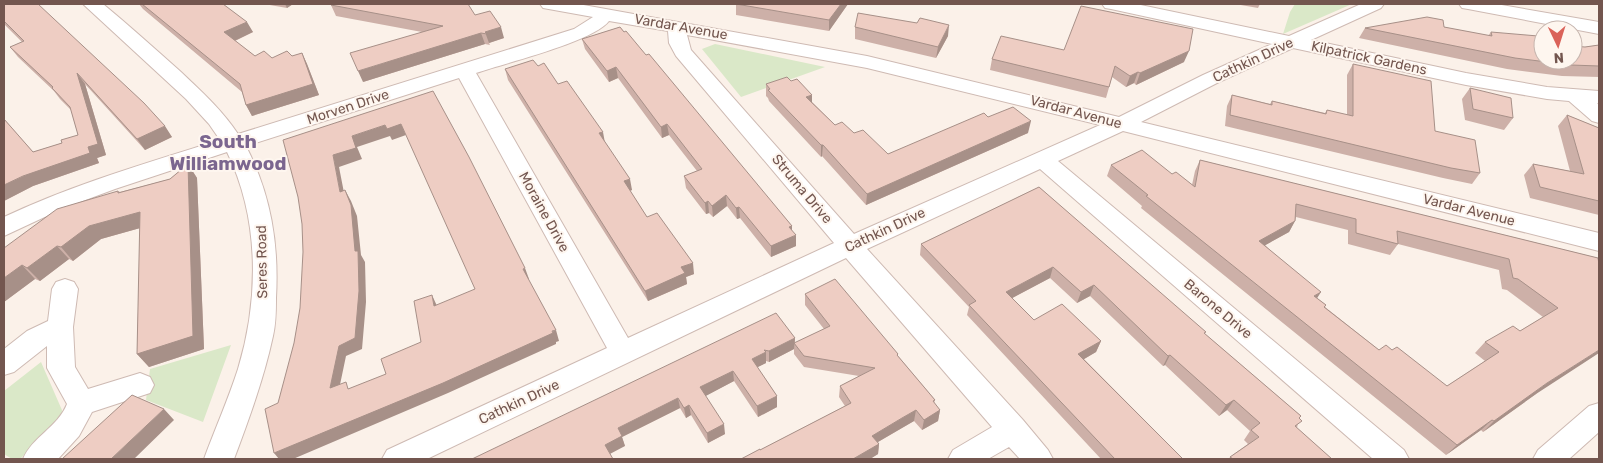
<svg xmlns="http://www.w3.org/2000/svg" width="1603" height="463" font-family="Rubik,sans-serif">
	<style>
		.green { fill: #dae8c8 }
		.lines { fill: none; stroke-linecap: round; stroke-linejoin: round }
		.minor-casing { stroke: #cebab3; stroke-width: 2 }
		.minor { fill: #fff; fill-rule: evenodd }
		.wall { fill: #cdb0a8; fill-rule: evenodd }
		.shaded-wall { fill: #a79088 }
		.building { fill: #eecdc3; stroke: #a79088; fill-rule: evenodd }
		.labels { text-anchor: middle; dominant-baseline: central; stroke-width: 4; stroke-linejoin: round; paint-order: stroke }
		.street-label { font-size: 14px; fill: #73564f; stroke: #fef6ef }
		.district-label { font-size: 19px; font-weight: bold; fill: #7b668f; stroke: #fef6ef }
	</style>
	<rect width="100%" height="100%" fill="#fbf1e9"/>
	<path class="green" d="M 1295,4 L 1352,4 L 1283,34 L 1290,12 Z
		M 715,44 L 825,67 L 741,97 L 702,49 Z
		M 231,345 L 203,422 L 146,400 L 150,369 Z
		M 41,362 L 65,417 L 20,459 L 12,459 L 4,454 L 4,391 Z"/>
	<g class="lines">
		<g class="minor-casing">
			<path id="minor" d="M 83,4 L 103,4 C 130,26 155,49 181,72 C 202,92 222,110 238,134 L 574,29 L 593,17 L 543,8 L 540,4 L 578,4 L 867,56 L 1119,117 L 1203,75 L 1272,44 L 1111,9 L 1105,8 L 1102,4 L 1136,4 L 1289,36 L 1361,4 L 1384,4 L 1381,8 L 1311,40 L 1466,73 L 1547,87 L 1599,91 L 1599,103 L 1597,103 L 1599,105 L 1599,123 L 1592,121 L 1569,101 L 1547,99 L 1466,85 L 1293,48 L 1217,83 L 1141,122 L 1599,233 L 1599,251 L 1123,131 L 1058,161 L 1404,450 L 1409,459 L 1373,459 L 1040,169 L 867,249 L 1023,420 L 1048,450 L 1053,459 L 1020,459 L 1009,447 L 988,459 L 948,459 L 953,450 L 992,427 L 846,258 L 427,459 L 382,459 L 387,450 L 607,348 L 459,78 L 246,146 C 271,195 279,244 276,298 C 276,310 276,323 273,336 C 264,378 249,419 234,459 L 204,459 C 215,429 228,400 238,369 C 259,300 260,219 227,152 L 115,189 L 64,208 L 4,236 L 4,217 C 74,184 147,163 220,140 L 209,124 L 186,99 ZM 609,21 L 668,31 L 669,43 L 676,56 L 834,243 L 628,338 L 476,73 C 505,63 593,42 609,21 ZM 687,35 L 867,68 L 1100,125 L 854,234 L 691,50 Z
				M 1459,4 L 1496,4 L 1599,22 L 1599,34 L 1468,9 L 1462,8 Z
				M 65,279 L 74,282 L 78,289 L 73,327 L 75,367 L 88,389 L 140,373 L 150,377 L 154,385 L 150,393 L 92,412 L 79,436 L 58,459 L 23,459 C 32,437 58,427 67,404 L 47,368 L 47,346 L 14,372 L 4,375 L 4,349 L 27,331 L 48,321 L 52,289 L 56,282 Z
				M 1599,403 L 1599,432 L 1569,459 L 1533,459 L 1538,450 L 1589,406 Z"/>
		</g>
		<use href="#minor" class="minor"/>
	</g>
	<path class="wall" d="M 4,4 L 172,137 L 145,150 L 85,84 L 106,155 L 97,158 L 99,163 L 33,186 L 4,201 L 4,119 L 33,152 L 62,143 L 78,135 L 71,110 L 60,99 L 54,91 L 18,57 L 10,47 L 22,42 L 4,24 Z
		M 139,4 L 223,4 L 253,32 L 235,41 L 255,56 L 272,58 L 292,56 L 302,53 L 307,64 L 319,95 L 252,116 L 246,105 L 242,92 L 143,9 Z
		M 264,4 L 293,4 L 287,8 Z
		M 736,4 L 848,4 L 829,31 L 736,15 Z
		M 1235,4 L 1260,4 L 1258,8 Z
		M 331,5 L 475,15 L 504,38 L 489,43 L 490,45 L 485,44 L 363,82 L 422,32 L 336,16 Z
		M 917,23 L 948,36 L 936,58 L 855,39 L 855,27 Z
		M 620,27 L 792,226 L 792,230 L 796,246 L 771,257 L 740,218 L 737,219 L 727,206 L 713,217 L 709,213 L 706,214 L 686,188 L 684,176 L 697,171 L 669,135 L 662,138 L 618,78 L 609,82 L 585,49 L 582,39 Z
		M 1444,27 L 1488,36 L 1491,32 L 1543,60 L 1585,47 L 1599,45 L 1599,77 L 1562,76 L 1507,69 L 1359,38 L 1365,28 Z
		M 1064,50 L 1184,62 L 1136,85 L 1134,83 L 1126,87 L 1112,77 L 1106,98 L 990,70 L 992,59 Z
		M 1353,64 L 1435,131 L 1480,173 L 1472,184 L 1443,178 L 1225,126 L 1227,106 L 1232,95 L 1270,104 L 1272,101 L 1325,113 L 1327,110 L 1347,115 L 1347,75 Z
		M 538,66 L 558,84 L 605,142 L 632,190 L 630,191 L 647,217 L 694,274 L 686,277 L 687,284 L 648,301 L 508,80 L 505,69 Z
		M 766,84 L 812,102 L 835,125 L 854,133 L 888,154 L 988,117 L 1028,133 L 866,205 L 822,156 L 821,157 L 769,101 L 768,98 L 766,96 Z
		M 1470,88 L 1513,118 L 1504,130 L 1465,120 L 1462,99 Z
		M 1567,115 L 1599,128 L 1599,215 L 1530,198 L 1524,175 L 1533,164 L 1570,171 L 1558,126 Z
		M 1200,160 L 1598,258 L 1536,394 L 1483,432 L 1481,430 L 1446,455 L 1141,208 L 1142,206 L 1107,176 L 1111,165 L 1172,174 L 1192,185 L 1195,171 ZM 1296,217 L 1348,230 L 1348,244 L 1390,255 L 1398,244 L 1499,270 L 1502,289 L 1507,290 L 1543,317 L 1520,331 L 1485,342 L 1475,353 L 1485,361 L 1447,386 L 1392,350 L 1379,350 L 1325,307 L 1326,305 L 1317,298 L 1265,245 L 1289,232 L 1295,221 Z
		M 188,164 L 197,178 L 204,349 L 149,367 L 137,354 L 140,228 L 101,239 L 73,261 L 69,259 L 40,281 L 35,279 L 4,302 L 4,248 L 118,191 L 120,192 L 170,179 Z
		M 1039,187 L 1205,334 L 1301,416 L 1299,418 L 1297,428 L 1332,459 L 1229,459 L 1230,457 L 1248,444 L 1244,440 L 1250,431 L 1227,410 L 1219,416 L 1165,365 L 1163,366 L 1090,296 L 1077,303 L 1050,278 L 1012,298 L 1034,320 L 1101,341 L 1096,352 L 1084,359 L 1183,459 L 1101,459 L 967,315 L 969,307 L 920,255 L 921,244 Z
		M 805,294 L 898,356 L 935,400 L 934,403 L 940,410 L 938,421 L 922,430 L 914,421 L 878,442 L 879,444 L 878,454 L 870,459 L 741,459 L 760,450 L 845,406 L 839,397 L 840,386 L 859,376 L 804,367 L 794,354 L 794,349 L 769,362 L 766,361 L 766,363 L 757,367 L 777,396 L 777,407 L 758,417 L 734,381 L 705,396 L 725,434 L 708,443 L 691,415 L 686,418 L 680,408 L 622,437 L 625,446 L 472,459 L 795,338 L 795,343 L 824,329 L 805,305 Z"/>
	<path class="shaded-wall" d="M 285,4 L 293,4 L 287,8 Z
		M 841,4 L 848,4 L 829,31 L 829,20 Z
		M 247,22 L 253,32 L 230,43 L 224,32 Z
		M 949,25 L 948,36 L 936,58 L 938,47 Z
		M 501,27 L 504,38 L 489,43 L 485,32 Z
		M 481,33 L 485,44 L 363,82 L 358,71 Z
		M 1189,51 L 1184,62 L 1136,85 L 1140,73 Z
		M 302,53 L 307,64 L 319,95 L 252,116 L 246,105 Z
		M 616,67 L 618,78 L 609,82 L 607,71 Z
		M 1138,72 L 1134,83 L 1126,87 L 1130,76 Z
		M 77,73 L 85,84 L 106,155 L 97,158 L 99,163 L 33,186 L 4,201 L 4,185 L 88,147 Z
		M 812,95 L 812,106 L 806,97 Z
		M 1031,121 L 1028,133 L 866,205 L 867,194 Z
		M 401,124 L 406,135 L 392,140 L 390,136 L 357,147 L 362,159 L 339,167 L 346,203 L 340,192 L 333,155 L 352,136 L 385,125 Z
		M 667,124 L 669,135 L 662,138 L 661,127 Z
		M 165,126 L 172,137 L 145,150 L 137,139 Z
		M 603,132 L 605,143 L 599,133 Z
		M 821,145 L 823,145 L 822,156 L 821,157 Z
		M 188,164 L 197,178 L 204,349 L 149,367 L 137,354 Z
		M 630,179 L 632,190 L 626,192 L 624,181 Z
		M 345,190 L 351,201 L 357,216 L 361,255 L 365,262 L 366,302 L 362,349 L 346,356 L 337,399 L 330,388 L 355,251 Z
		M 726,195 L 727,206 L 713,217 L 712,206 Z
		M 708,201 L 709,213 L 706,214 L 705,203 Z
		M 739,207 L 740,218 L 737,219 L 736,208 Z
		M 140,212 L 151,225 L 101,239 L 73,261 L 61,247 L 89,226 Z
		M 1295,221 L 1289,232 L 1253,252 L 1259,241 Z
		M 792,226 L 792,237 L 796,235 L 796,246 L 771,257 L 771,246 L 789,227 Z
		M 57,246 L 69,259 L 40,281 L 27,268 Z
		M 693,263 L 694,274 L 686,277 L 687,284 L 648,301 L 645,291 L 681,267 Z
		M 22,265 L 35,279 L 4,302 L 4,278 Z
		M 1053,267 L 1050,278 L 1003,303 L 1006,292 Z
		M 525,268 L 529,279 L 526,280 L 523,269 Z
		M 1094,285 L 1090,296 L 1077,303 L 1081,292 Z
		M 1321,292 L 1314,303 L 1314,296 Z
		M 432,295 L 437,306 L 434,306 Z
		M 556,330 L 559,341 L 556,342 L 556,344 L 448,393 L 293,459 L 279,459 L 274,453 Z
		M 795,338 L 794,349 L 769,362 L 769,351 Z
		M 1101,341 L 1096,352 L 1074,365 L 1078,354 Z
		M 1599,350 L 1599,353 L 1536,394 L 1483,432 L 1494,421 L 1547,383 Z
		M 766,352 L 766,363 L 752,370 L 752,359 Z
		M 1170,355 L 1165,365 L 1163,366 L 1168,356 Z
		M 733,371 L 734,381 L 702,398 L 700,387 Z
		M 777,396 L 777,407 L 758,417 L 757,406 Z
		M 678,398 L 680,408 L 622,437 L 625,446 L 608,455 L 605,445 L 618,428 Z
		M 1234,400 L 1227,410 L 1219,416 L 1226,405 Z
		M 689,405 L 691,415 L 686,418 L 684,408 Z
		M 164,409 L 174,420 L 134,459 L 111,459 Z
		M 916,410 L 914,421 L 871,446 L 872,436 Z
		M 940,410 L 938,421 L 922,430 L 924,420 Z
		M 1492,420 L 1481,430 L 1446,455 L 1457,445 Z
		M 724,424 L 725,434 L 708,443 L 707,433 Z
		M 879,444 L 878,454 L 870,459 L 853,459 Z"/>
	<path class="building" d="M 4,4 L 38,4 L 144,103 L 165,126 L 137,139 L 77,73 L 98,144 L 88,147 L 90,153 L 23,176 L 4,185 L 4,119 L 33,152 L 62,143 L 61,140 L 78,135 L 70,107 L 52,88 L 53,87 L 10,47 L 24,41 L 4,21 Z
		M 142,4 L 223,4 L 247,22 L 224,32 L 255,56 L 264,51 L 272,58 L 287,51 L 292,56 L 302,53 L 313,84 L 246,105 L 240,84 Z
		M 333,4 L 468,4 L 475,15 L 490,11 L 501,27 L 485,32 L 487,34 L 481,33 L 358,71 L 350,53 L 443,26 L 331,5 Z
		M 736,4 L 841,4 L 829,20 Z
		M 1081,6 L 1193,29 L 1189,51 L 1140,73 L 1138,72 L 1130,76 L 1115,66 L 1109,87 L 992,59 L 1001,36 L 1064,50 Z
		M 858,13 L 917,23 L 920,18 L 949,25 L 938,47 L 855,27 Z
		M 1427,17 L 1443,20 L 1444,27 L 1492,36 L 1491,32 L 1538,36 L 1543,43 L 1543,60 L 1573,60 L 1573,46 L 1585,47 L 1599,45 L 1599,66 L 1571,65 L 1515,58 L 1365,28 Z
		M 620,27 L 624,32 L 626,31 L 646,55 L 649,54 L 792,226 L 789,227 L 796,235 L 771,246 L 739,207 L 736,208 L 726,195 L 712,206 L 708,201 L 705,203 L 684,176 L 702,169 L 667,124 L 661,127 L 616,67 L 607,71 L 582,39 Z
		M 533,60 L 538,66 L 544,63 L 558,84 L 567,81 L 603,132 L 599,133 L 630,179 L 624,181 L 647,217 L 657,213 L 693,263 L 681,267 L 685,273 L 645,291 L 505,69 Z
		M 1353,64 L 1431,81 L 1435,131 L 1475,140 L 1480,173 L 1451,168 L 1230,115 L 1232,95 L 1272,105 L 1272,101 L 1326,114 L 1327,110 L 1353,116 Z
		M 787,77 L 791,81 L 797,79 L 812,95 L 806,97 L 835,125 L 842,122 L 854,133 L 863,130 L 888,154 L 984,113 L 988,117 L 1013,107 L 1031,121 L 867,194 L 823,145 L 821,145 L 768,90 L 770,89 L 766,84 Z
		M 1470,88 L 1511,98 L 1513,118 L 1473,109 Z
		M 433,91 L 469,157 L 525,268 L 523,269 L 556,330 L 552,331 L 553,333 L 443,383 L 274,453 L 265,409 L 278,403 L 294,343 L 300,308 L 303,252 L 302,224 L 298,197 L 283,140 ZM 401,124 L 475,289 L 434,306 L 432,295 L 414,301 L 421,342 L 381,359 L 386,374 L 348,389 L 346,382 L 330,388 L 339,346 L 355,338 L 359,291 L 358,251 L 355,251 L 351,205 L 345,190 L 340,192 L 333,155 L 356,148 L 352,136 L 385,125 L 387,129 Z
		M 1567,115 L 1599,128 L 1599,201 L 1540,187 L 1533,164 L 1584,174 Z
		M 1142,150 L 1172,174 L 1176,172 L 1195,187 L 1200,160 L 1598,258 L 1599,264 L 1599,350 L 1547,383 L 1494,421 L 1492,420 L 1457,445 L 1146,196 L 1148,195 L 1111,165 ZM 1296,204 L 1356,219 L 1356,233 L 1398,244 L 1397,231 L 1509,259 L 1513,278 L 1518,279 L 1558,308 L 1520,331 L 1513,326 L 1485,342 L 1499,352 L 1447,386 L 1397,347 L 1392,350 L 1386,345 L 1379,350 L 1324,307 L 1326,305 L 1314,296 L 1321,292 L 1259,241 L 1295,221 Z
		M 188,164 L 193,336 L 137,354 L 140,212 L 89,226 L 61,247 L 57,246 L 27,268 L 22,265 L 4,278 L 4,248 L 57,209 L 118,191 L 118,193 L 170,179 Z
		M 1039,187 L 1206,332 L 1204,333 L 1301,416 L 1299,418 L 1302,421 L 1295,426 L 1332,459 L 1233,459 L 1230,457 L 1259,437 L 1251,430 L 1260,423 L 1234,400 L 1226,405 L 1170,355 L 1168,356 L 1094,285 L 1081,292 L 1053,267 L 1006,292 L 1034,320 L 1062,304 L 1101,341 L 1078,354 L 1183,459 L 1115,459 L 969,305 L 976,301 L 921,244 Z
		M 835,279 L 898,354 L 897,355 L 935,400 L 933,401 L 940,410 L 924,420 L 916,410 L 902,418 L 872,436 L 879,444 L 853,459 L 741,459 L 760,449 L 760,450 L 851,403 L 840,386 L 875,368 L 804,356 L 794,343 L 830,326 L 805,294 Z
		M 776,313 L 795,338 L 769,351 L 764,350 L 766,352 L 752,359 L 777,396 L 757,406 L 733,371 L 700,387 L 724,424 L 707,433 L 689,405 L 684,408 L 678,398 L 618,428 L 622,436 L 605,445 L 613,459 L 472,459 Z
		M 132,395 L 164,409 L 111,459 L 62,459 Z"/>
	<g class="labels">
		<g class="street-label">
			<text transform="translate(681 27) rotate(10)">Vardar Avenue</text>
			<text transform="translate(1369 58) rotate(12)">Kilpatrick Gardens</text>
			<text transform="translate(1253 60) rotate(-25)">Cathkin Drive</text>
			<text transform="translate(348 107) rotate(-18)">Morven Drive</text>
			<text transform="translate(1076 112) rotate(15)">Vardar Avenue</text>
			<text transform="translate(802 189) rotate(50)">Struma Drive</text>
			<text transform="translate(1469 210) rotate(14)">Vardar Avenue</text>
			<text transform="translate(544 212) rotate(61)">Moraine Drive</text>
			<text transform="translate(885 230) rotate(-25)">Cathkin Drive</text>
			<text transform="translate(262 262) rotate(-91)">Seres Road</text>
			<text transform="translate(1218 309) rotate(40)">Barone Drive</text>
			<text transform="translate(519 402) rotate(-25)">Cathkin Drive</text>
		</g>
		<g class="district-label">
			<text x="228" y="141">South<tspan x="228" dy="22">Williamwood</tspan></text>
		</g>
	</g>
	<rect width="1603" height="463" fill="none" stroke="#73564f" stroke-width="10"/>
	<g transform="translate(1558 45) rotate(176)"><circle r="24" fill="#fef6ef" stroke="#c6b6af"/>
	<path d="M0-4L9 19L0 12L-9 19Z" fill="#da6259"/>
	<text y="-8" font-size="14" font-weight="bold" text-anchor="middle" fill="#73564f">N</text>
	</g>
</svg>
